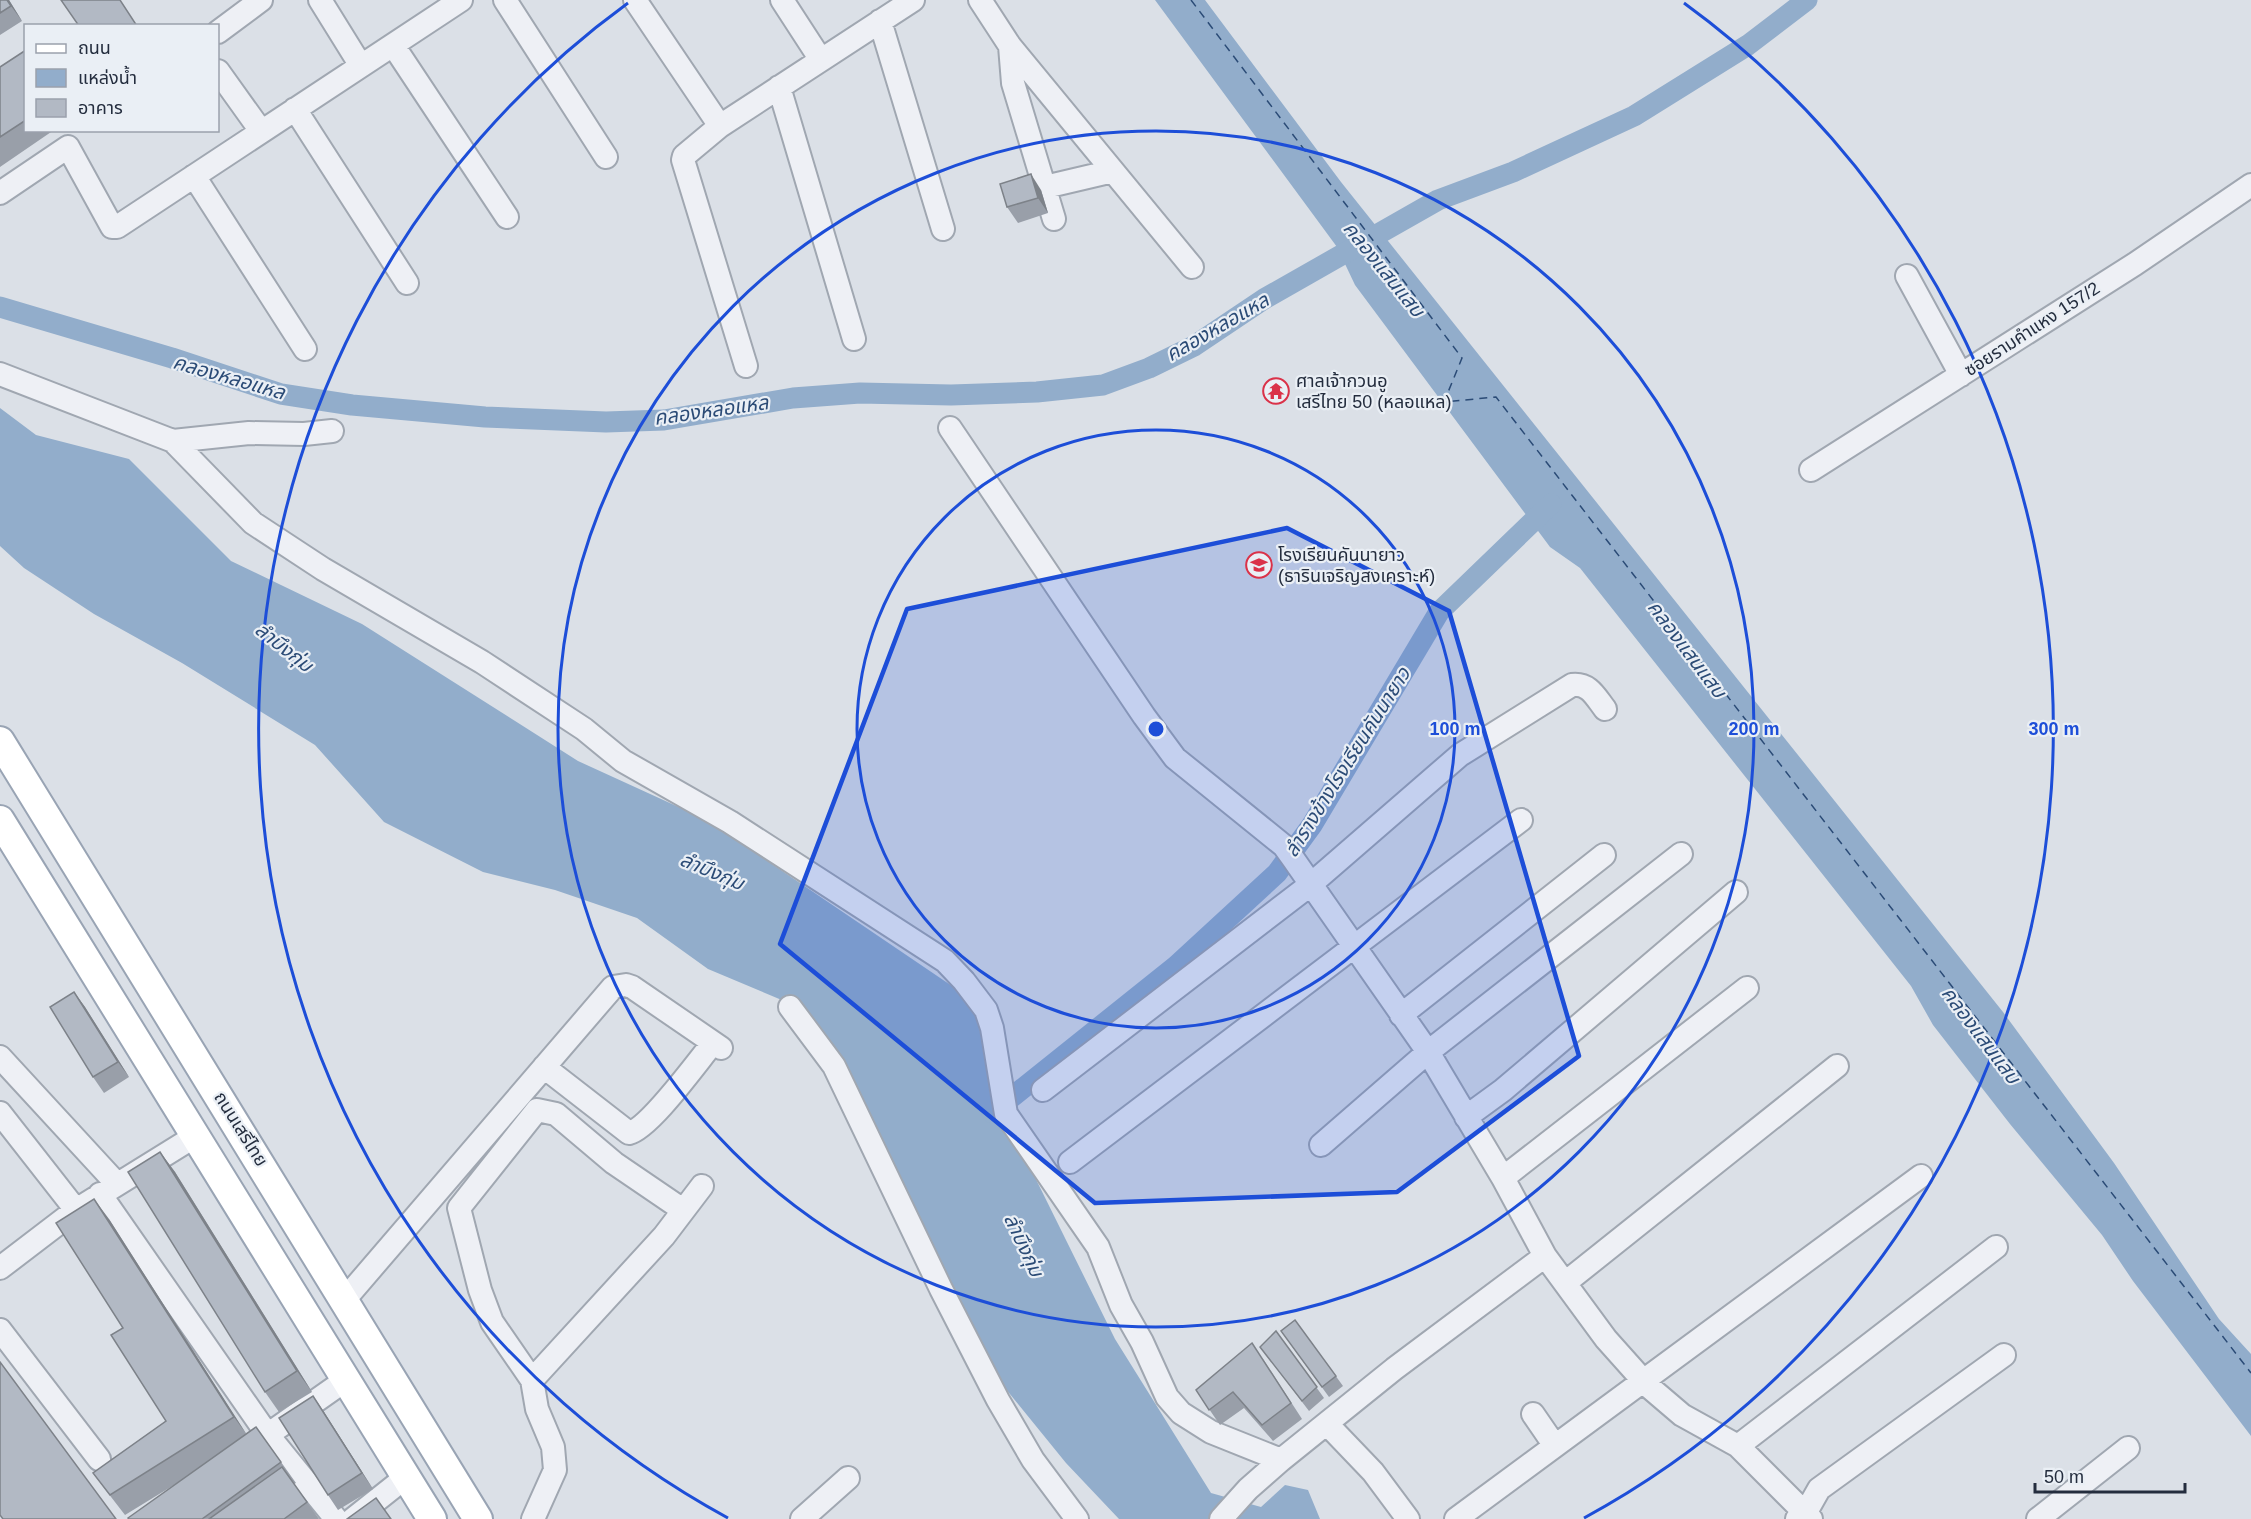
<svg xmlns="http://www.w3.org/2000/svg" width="2251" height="1519" font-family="Arial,'Noto Sans Thai',sans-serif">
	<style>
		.water { fill: #92adcb }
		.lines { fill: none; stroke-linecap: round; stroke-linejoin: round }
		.canal { stroke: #92adcb; stroke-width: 21 }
		.ferry { stroke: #2b4b76; stroke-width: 1.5; stroke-dasharray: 8 6; stroke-linecap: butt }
		.minor-casing { stroke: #a0a7b1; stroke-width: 26 }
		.major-casing { stroke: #99a4b4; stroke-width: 32 }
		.minor { stroke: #eef0f5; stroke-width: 22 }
		.major { stroke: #fff; stroke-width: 28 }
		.wall { fill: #999fa9 }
		.shaded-wall { fill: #7d8289 }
		.building { fill: #b2b9c4; stroke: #7d8289; stroke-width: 1.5 }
		.marked { fill: #1d4ed8; fill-opacity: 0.2; stroke: #1d4ed8; stroke-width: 4.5; stroke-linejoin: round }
		.ring { fill: none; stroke: #1d4ed8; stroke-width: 3 }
		.labels { text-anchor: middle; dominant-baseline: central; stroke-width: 4.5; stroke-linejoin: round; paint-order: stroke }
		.street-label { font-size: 18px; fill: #242d3e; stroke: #eaeff5 }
		.poi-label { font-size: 18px; fill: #242d3e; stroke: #eaeff5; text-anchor: start }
		.water-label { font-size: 20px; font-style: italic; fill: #2b4b76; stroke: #eaeff5 }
		.centre { fill: #1d4ed8; stroke: #eaeff5; stroke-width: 3 }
		.ring-label { font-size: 18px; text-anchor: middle; font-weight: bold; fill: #1d4ed8; stroke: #eaeff5; stroke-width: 4.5; stroke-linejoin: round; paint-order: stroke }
	</style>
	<rect width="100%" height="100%" fill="#dbe0e7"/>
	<path class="water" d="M 1155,0 L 1205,0 L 1341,182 L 2003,1012 L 2114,1163 L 2219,1319 L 2251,1354 L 2251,1436 L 2133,1281 L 2102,1235 L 2010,1124 L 1933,1025 L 1911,986 L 1580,568 L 1550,547 L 1355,285 L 1337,247 Z
		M 0,408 L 36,435 L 129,459 L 231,561 L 362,624 L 578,761 L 707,820 L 983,1007 L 1014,1135 L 1115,1339 L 1211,1493 L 1261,1507 L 1285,1485 L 1308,1490 L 1320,1519 L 1119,1519 L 1066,1463 L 1001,1383 L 796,1006 L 708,969 L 637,918 L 555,890 L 483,872 L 384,822 L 315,745 L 182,663 L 94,614 L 24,568 L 0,546 Z"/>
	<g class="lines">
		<path class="canal" d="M 0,307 L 172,358 L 281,394 L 352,405 L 485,417 L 606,422 L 664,420 L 793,398 L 860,393 L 951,395 L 1037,392 L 1103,385 L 1149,368 L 1194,346 L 1264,299 L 1438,200 L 1513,172 L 1634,116 L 1748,45 L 1807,0
			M 992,1113 L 1176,966 L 1277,873 L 1312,825 L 1439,612 L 1551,504"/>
		<path class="ferry" d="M 1191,0 L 1462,358 L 1444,402 L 1496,397 L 2251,1373"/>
		<g class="minor-casing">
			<path id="minor" d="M 320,0 L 361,66
				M 505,0 L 606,157
				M 635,0 L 720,126
				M 782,0 L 821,60
				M 980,0 L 1010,46 L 1192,267
				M 880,21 L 943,229
				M 218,32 L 261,0
				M 393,45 L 507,217
				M 1010,46 L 1013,83 L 1054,219
				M 218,71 L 261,131
				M 779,87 L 854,339
				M 295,109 L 407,283
				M 194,176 L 305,349
				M 1045,187 L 1113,171
				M 0,193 L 68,147 L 112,227 L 117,227 L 461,0
				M 1907,276 L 1961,375
				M 746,366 L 683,160 L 684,156 L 720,126 L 913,0
				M 0,374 L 173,441 L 253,523 L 323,569 L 482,662 L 584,729 L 623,761 L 730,822 L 945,961 L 964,981 L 986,1010 L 992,1028 L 1006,1114 L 1098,1247 L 1121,1305 L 1142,1342 L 1167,1397 L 1181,1413 L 1211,1432 L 1281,1460
				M 950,428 L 1144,716 L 1175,758 L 1284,846 L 1294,860 L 1428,1052 L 1503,1178 L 1545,1256 L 1606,1339 L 1648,1386 L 1682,1415 L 1738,1446 L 1811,1519
				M 173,441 L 249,433 L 304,434 L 332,431
				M 1811,470 L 2135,264 L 2251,185
				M 790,1007 L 834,1066 L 941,1289 L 998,1400 L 1033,1460 L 1077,1519
				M 1401,1015 L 1604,855
				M 0,1057 L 117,1184
				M 544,1067 L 629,1133 C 650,1128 697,1062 713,1043
				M 1043,1090 L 1310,885 L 1460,755 L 1572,685 C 1589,683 1595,696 1605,709
				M 0,1113 L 76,1210
				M 1466,1117 L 1503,1090 L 1736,892
				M 1321,1145 L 1428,1052 L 1681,854
				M 1070,1162 L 1521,820
				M 1503,1178 L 1747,988
				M 100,1194 L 267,1434 L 336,1519
				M 0,1268 L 76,1210 L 197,1135
				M 1565,1283 L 1837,1066
				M 345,1299 L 613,987 L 626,985 L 632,987 L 721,1048
				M 0,1330 L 99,1459
				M 532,1380 L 492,1322 L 480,1290 L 459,1208 L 537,1110 L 556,1114 L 614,1163 L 683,1210
				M 1533,1414 L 1555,1446 L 1921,1176
				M 1328,1425 L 1373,1472 L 1408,1519
				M 256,1443 L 347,1379
				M 1738,1446 L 1996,1247
				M 353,1519 L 406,1477
				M 533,1519 L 555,1470 L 553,1447 L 537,1409 L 532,1380 L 664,1236 L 702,1186
				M 802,1519 L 848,1478
				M 1221,1519 L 1248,1489 L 1281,1460 L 1394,1369 L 1545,1256
				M 1456,1519 L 1555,1446
				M 1797,1519 L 1806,1512 L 1819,1489 L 2004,1355
				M 2038,1519 L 2128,1448"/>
		</g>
		<g class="major-casing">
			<path id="major" d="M 0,741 L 478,1519
				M 0,820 L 432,1519"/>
		</g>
		<use href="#minor" class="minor"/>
		<use href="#major" class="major"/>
	</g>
	<path class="wall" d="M 0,0 L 9,0 L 22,21 L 0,35 Z
		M 26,50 L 26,130 L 54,130 L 0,167 L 0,67 Z
		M 1041,190 L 1048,213 L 1018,223 L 1007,207 Z
		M 74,992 L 85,1007 L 129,1077 L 104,1093 L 93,1077 Z
		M 160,1152 L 175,1172 L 312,1392 L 279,1412 L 265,1392 Z
		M 109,1219 L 246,1434 L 256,1427 L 296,1483 L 294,1484 L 319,1519 L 129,1519 L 187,1477 L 125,1515 L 108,1493 L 93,1473 L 166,1421 Z
		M 1295,1320 L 1343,1386 L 1329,1397 L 1281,1331 Z
		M 1276,1331 L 1324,1398 L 1309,1411 L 1260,1347 Z
		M 1263,1359 L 1302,1419 L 1273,1441 L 1244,1408 L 1220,1425 L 1196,1390 Z
		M 313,1396 L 324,1412 L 373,1489 L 338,1510 L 328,1495 Z"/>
	<path class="shaded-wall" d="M 7,0 L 9,0 L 22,21 L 11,6 Z
		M 1031,174 L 1041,190 L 1048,213 L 1038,198 Z
		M 74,992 L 85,1007 L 129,1077 L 118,1062 Z
		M 160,1152 L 175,1172 L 312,1392 L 297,1371 Z
		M 94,1199 L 109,1219 L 249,1438 L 234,1417 Z
		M 313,1396 L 324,1412 L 373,1489 L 362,1473 Z"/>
	<path class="building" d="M 0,0 L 7,0 L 11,6 L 0,13 Z
		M 61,0 L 120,0 L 137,26 L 79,26 Z
		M 26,50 L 26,120 L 0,137 L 0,67 Z
		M 1031,174 L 1038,198 L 1007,207 L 1000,184 Z
		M 74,992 L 118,1062 L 93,1077 L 50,1007 Z
		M 160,1152 L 297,1371 L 265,1392 L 128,1172 Z
		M 94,1199 L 234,1417 L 110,1495 L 93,1473 L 166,1421 L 111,1335 L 123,1328 L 56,1223 Z
		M 1295,1320 L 1336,1376 L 1322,1387 L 1281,1331 Z
		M 1276,1331 L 1317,1387 L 1302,1401 L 1260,1347 Z
		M 1252,1343 L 1291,1403 L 1262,1425 L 1233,1392 L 1209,1410 L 1196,1390 Z
		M 0,1362 L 116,1519 L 3,1519 L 0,1515 Z
		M 313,1396 L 362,1473 L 328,1495 L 279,1418 Z
		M 256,1427 L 281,1462 L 202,1519 L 129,1519 L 128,1518 Z
		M 282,1467 L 307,1502 L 284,1519 L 209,1519 Z
		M 376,1498 L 391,1519 L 347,1519 Z"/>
	<path class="marked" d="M 1287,528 L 1449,611 L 1579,1056 L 1397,1192 L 1095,1203 L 780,944 L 907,609 Z"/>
	<g class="ring">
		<circle cx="1156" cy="729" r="299"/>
		<circle cx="1156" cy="729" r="598"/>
		<path d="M728 1518A898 898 0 0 1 628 3M1684 3A898 898 0 0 1 1584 1518"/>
	</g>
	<defs>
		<g id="temple-ring" transform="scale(1.35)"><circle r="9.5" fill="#eaeff5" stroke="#da3249" stroke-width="1.5"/><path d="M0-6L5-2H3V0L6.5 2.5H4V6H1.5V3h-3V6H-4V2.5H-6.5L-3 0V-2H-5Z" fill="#da3249"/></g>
		<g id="school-ring" transform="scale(1.35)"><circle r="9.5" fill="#eaeff5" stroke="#da3249" stroke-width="1.5"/><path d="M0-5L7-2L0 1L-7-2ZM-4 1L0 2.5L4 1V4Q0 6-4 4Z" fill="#da3249"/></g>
	</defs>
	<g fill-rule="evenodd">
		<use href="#temple-ring" x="1276" y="391"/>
		<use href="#school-ring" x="1259" y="565"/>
	</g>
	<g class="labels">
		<g class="street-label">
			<text transform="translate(2032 329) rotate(-33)">ซอยรามคำแหง 157/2</text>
			<text transform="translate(241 1129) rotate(58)">ถนนเสรีไทย</text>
		</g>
		<g class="poi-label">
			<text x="1296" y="381">ศาลเจ้ากวนอู<tspan x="1296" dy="21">เสรีไทย 50 (หลอแหล)</tspan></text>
			<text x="1278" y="555">โรงเรียนคันนายาว<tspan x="1278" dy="21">(ธารินเจริญสงเคราะห์)</tspan></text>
		</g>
		<g class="water-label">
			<text transform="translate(1384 269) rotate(51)">คลองแสนแสบ</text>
			<text transform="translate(1217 327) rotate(-30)">คลองหลอแหล</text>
			<text transform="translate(229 377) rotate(16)">คลองหลอแหล</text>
			<text transform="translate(711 410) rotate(-8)">คลองหลอแหล</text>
			<text transform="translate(284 647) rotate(38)">ลำบึงกุ่ม</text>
			<text transform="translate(1687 649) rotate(53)">คลองแสนแสบ</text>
			<text transform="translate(1347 762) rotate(-58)">ลำรางข้างโรงเรียนคันนายาว</text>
			<text transform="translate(712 871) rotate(23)">ลำบึงกุ่ม</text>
			<text transform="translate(1981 1035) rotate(53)">คลองแสนแสบ</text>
			<text transform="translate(1024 1245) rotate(65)">ลำบึงกุ่ม</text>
		</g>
	</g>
	<circle cx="1156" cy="729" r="9" class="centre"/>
	<g class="ring-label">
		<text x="1455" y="735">100 m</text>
		<text x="1754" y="735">200 m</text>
		<text x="2054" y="735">300 m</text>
	</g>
	<rect x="24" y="24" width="195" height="108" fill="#eaeff5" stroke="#9ba1ac" stroke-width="1.5"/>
	<rect x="36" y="44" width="30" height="9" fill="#ffffff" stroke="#9ba1ac" stroke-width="1.5"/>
	<text x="78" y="54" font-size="18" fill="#242d3e">ถนน</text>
	<rect x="36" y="69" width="30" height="18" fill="#92adcb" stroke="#9ba1ac" stroke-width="1.5"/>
	<text x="78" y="84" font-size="18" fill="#242d3e">แหล่งน้ำ</text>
	<rect x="36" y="99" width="30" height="18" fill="#b2b9c4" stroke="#9ba1ac" stroke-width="1.5"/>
	<text x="78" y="114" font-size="18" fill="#242d3e">อาคาร</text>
	<path d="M2035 1483v9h150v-9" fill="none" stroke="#242d3e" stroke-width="3"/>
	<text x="2044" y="1483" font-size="18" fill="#242d3e" stroke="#eaeff5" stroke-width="4.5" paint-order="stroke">50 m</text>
</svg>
